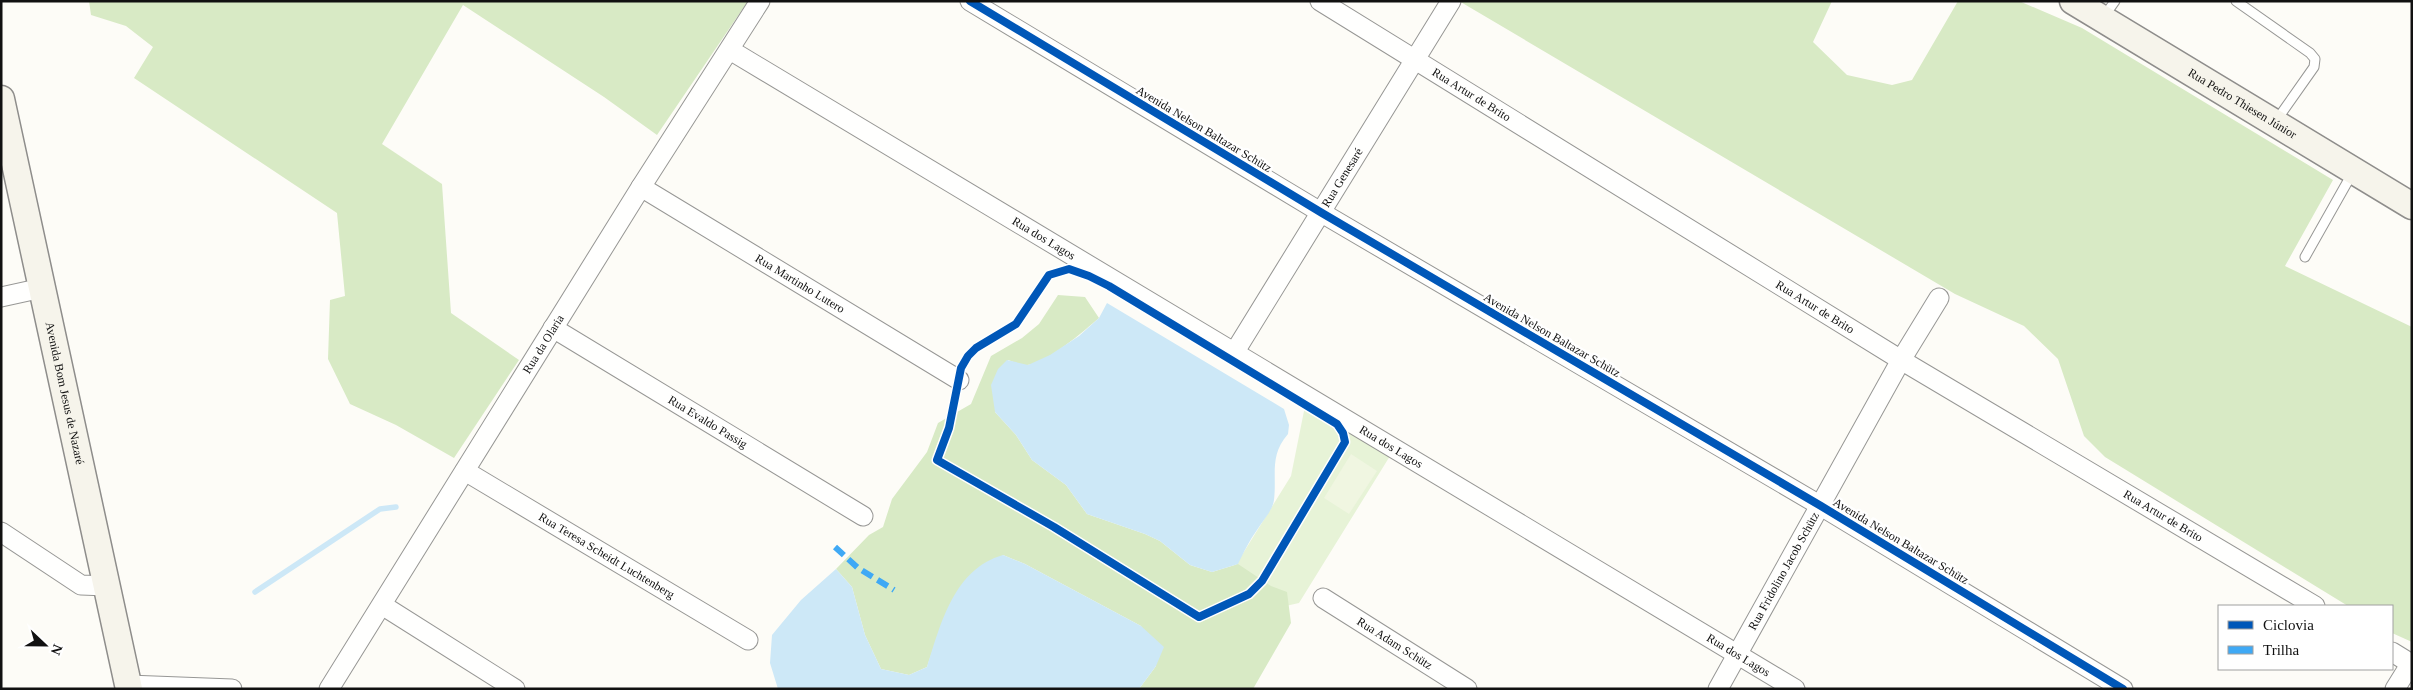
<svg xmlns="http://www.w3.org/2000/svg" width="2413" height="690" font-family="Georgia,serif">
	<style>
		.green { fill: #e7f3d7 }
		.forest { fill: #d8eac5 }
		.pitch { fill: #f0f6e1 }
		.water { fill: #cde8f7 }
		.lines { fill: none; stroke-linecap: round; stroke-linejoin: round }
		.stream { stroke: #cde8f7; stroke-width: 5.5 }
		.service-casing { stroke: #979795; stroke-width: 11 }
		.minor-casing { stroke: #979795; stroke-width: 21 }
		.secondary-casing { stroke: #8e8d8b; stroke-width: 29 }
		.service { stroke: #fffffe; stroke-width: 9 }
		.minor { stroke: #fffffe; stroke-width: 19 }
		.secondary { stroke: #f6f4eb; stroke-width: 26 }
		.quiet { stroke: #3fa9f5; stroke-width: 6; stroke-dasharray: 12 6; stroke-linecap: butt }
		.cycleway-casing { stroke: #fff; stroke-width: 11 }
		.cycleway { stroke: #0057b8; stroke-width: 8 }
		.labels { text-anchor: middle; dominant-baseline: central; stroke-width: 5; stroke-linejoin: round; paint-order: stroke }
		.street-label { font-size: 12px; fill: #111; stroke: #fff }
	</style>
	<rect width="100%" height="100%" fill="#fdfcf7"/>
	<path class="green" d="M 1305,406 L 1390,456 L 1299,603 L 1236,617 L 1219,592 L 1291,476 Z"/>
	<path class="forest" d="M 89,1 L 748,1 L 657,135 L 604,97 L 463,5 L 382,144 L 442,184 L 451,313 L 519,360 L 454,458 L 396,425 L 350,404 L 328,359 L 330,300 L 345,296 L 337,213 L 134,78 L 153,47 L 126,26 L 91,15 Z
		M 1459,1 L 1832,1 L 1813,42 L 1847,75 L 1892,85 L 1912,80 L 1958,1 L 2019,1 L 2082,28 L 2333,180 L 2285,266 L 2412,327 L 2412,642 L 2392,633 L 2392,606 L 2348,606 L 2105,457 L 2084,436 L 2058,359 L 2024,326 L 1955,294 Z
		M 1058,295 L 1085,297 L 1099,318 C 1085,330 1045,365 1027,365 C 1021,365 1013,362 1008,360 L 995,412 L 1016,435 L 1032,460 L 1066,485 L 1087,514 L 1145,534 L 1160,541 L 1190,565 L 1212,572 L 1238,564 L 1271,586 L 1287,592 L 1291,623 L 1253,689 L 1139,689 L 1156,666 L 1141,626 L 1025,564 L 1003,555 L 933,649 L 927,667 L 909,675 L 881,669 L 865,635 L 852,587 L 836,569 L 869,535 L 883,527 L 892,499 L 927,452 L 938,423 L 971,404 L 991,356 L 1022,338 L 1039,324 Z"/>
	<path class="pitch" d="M 1351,454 L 1377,471 L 1349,514 L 1324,498 Z"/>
	<path class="water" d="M 1107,303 L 1284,409 L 1289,425 L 1288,434 C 1269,456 1277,474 1274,500 C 1272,512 1263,520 1257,530 C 1249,541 1244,552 1238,564 L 1212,572 L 1190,565 L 1160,541 L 1145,534 L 1087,514 L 1066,485 L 1032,460 L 1016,435 L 995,412 L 991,385 L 998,369 L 1007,360 L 1028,365 L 1050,355 L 1079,336 L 1099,318 Z
		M 1003,555 L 1025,564 L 1141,626 L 1164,647 L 1156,666 L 1139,689 L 778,689 L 770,663 L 772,635 L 801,600 L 836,569 L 852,587 L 865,635 L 881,669 L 909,675 L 927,667 C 941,623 954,569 1003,555 Z"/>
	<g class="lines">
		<path class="stream" d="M 255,592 L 380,509 L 396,507"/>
		<g class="service-casing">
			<path id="service" d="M 2236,1 L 2310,53 L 2315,59 L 2314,67 L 2276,121
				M 2103,18 L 2115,1
				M 2305,257 L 2353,172"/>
		</g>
		<g class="minor-casing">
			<g id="minor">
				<path d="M 970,1 L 1322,213 L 1821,506 L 2123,689"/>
				<path id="s1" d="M 1320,1 L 1901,360 L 2315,606"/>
				<path id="s2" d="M 730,50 L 1795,689"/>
				<path id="s3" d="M 641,187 L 959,380"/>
				<path d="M 1,297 L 42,288"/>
				<path id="s4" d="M 553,328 L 863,516"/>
				<path id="s5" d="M 1234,353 L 1451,1"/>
				<path id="s6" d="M 465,471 L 748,640"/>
				<path d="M 1,532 L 81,585 L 107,586"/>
				<path id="s7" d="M 1323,598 L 1467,689"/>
				<path d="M 382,605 L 515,689"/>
				<path d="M 2392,652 L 2405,660 L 2408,668 L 2395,689"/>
				<path d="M 128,685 L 232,689"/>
				<path id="s8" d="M 329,689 L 641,187 L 760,1"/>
				<path id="s9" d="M 1718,689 L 1901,360 L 1939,298"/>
			</g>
		</g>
		<g class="secondary-casing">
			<g id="secondary">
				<path id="s10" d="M 2073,1 L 2412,206"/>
				<path id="s11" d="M 1,99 L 129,689"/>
			</g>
		</g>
		<use href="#service" class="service"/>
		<use href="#minor" class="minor"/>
		<use href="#secondary" class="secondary"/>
		<path class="quiet" d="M 835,547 L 858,568 L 894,590"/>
		<g class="cycleway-casing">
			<path id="cycleway" d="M 970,1 L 1322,213 L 1821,506 L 2123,689
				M 1069,269 L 1089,276 L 1109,286 L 1337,424 L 1343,433 L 1345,442 L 1262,581 L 1249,594 L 1199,617 L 1054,527 L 937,460 L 949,428 L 961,368 L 968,356 L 976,348 L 1016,324 L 1049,275 Z"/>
		</g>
		<use href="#cycleway" class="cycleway"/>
	</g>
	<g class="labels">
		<g class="street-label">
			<text stroke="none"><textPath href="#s1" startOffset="178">Rua Artur de Brito</textPath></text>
			<text stroke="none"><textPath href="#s10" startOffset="198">Rua Pedro Thiesen Júnior</textPath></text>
			<text transform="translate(1204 129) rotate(31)">Avenida Nelson Baltazar Schütz</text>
			<text stroke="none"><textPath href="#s5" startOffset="206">Rua Genesaré</textPath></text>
			<text stroke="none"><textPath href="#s2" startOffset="366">Rua dos Lagos</textPath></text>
			<text stroke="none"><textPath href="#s3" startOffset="186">Rua Martinho Lutero</textPath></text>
			<text stroke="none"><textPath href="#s1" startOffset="582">Rua Artur de Brito</textPath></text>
			<text transform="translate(1552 335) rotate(30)">Avenida Nelson Baltazar Schütz</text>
			<text stroke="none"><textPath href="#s8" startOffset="406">Rua da Olaria</textPath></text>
			<text stroke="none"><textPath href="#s11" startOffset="301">Avenida Bom Jesus de Nazaré</textPath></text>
			<text stroke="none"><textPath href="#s4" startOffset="181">Rua Evaldo Passig</textPath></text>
			<text stroke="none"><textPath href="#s2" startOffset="771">Rua dos Lagos</textPath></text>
			<text stroke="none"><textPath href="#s1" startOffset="988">Rua Artur de Brito</textPath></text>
			<text transform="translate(1901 541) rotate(31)">Avenida Nelson Baltazar Schütz</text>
			<text stroke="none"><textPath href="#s6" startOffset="165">Rua Teresa Scheidt Luchtenberg</textPath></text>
			<text stroke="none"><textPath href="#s9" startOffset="135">Rua Fridolino Jacob Schütz</textPath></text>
			<text stroke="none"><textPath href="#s7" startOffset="85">Rua Adam Schütz</textPath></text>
			<text stroke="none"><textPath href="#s2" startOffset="1176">Rua dos Lagos</textPath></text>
		</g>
	</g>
	<rect width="2413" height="690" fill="none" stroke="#111111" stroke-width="5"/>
	<rect x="2218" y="605" width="175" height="65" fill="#ffffff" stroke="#a0a0a0"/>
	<rect x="2228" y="621" width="25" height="8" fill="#0057b8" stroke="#a0a0a0"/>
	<text x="2263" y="630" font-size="15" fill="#111111">Ciclovia</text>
	<rect x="2228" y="646" width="25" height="8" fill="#3fa9f5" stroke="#a0a0a0"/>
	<text x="2263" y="655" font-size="15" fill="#111111">Trilha</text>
	<g transform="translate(45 645) rotate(112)" stroke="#ffffff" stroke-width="4" paint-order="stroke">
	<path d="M0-4L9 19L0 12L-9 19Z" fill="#111111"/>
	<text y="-8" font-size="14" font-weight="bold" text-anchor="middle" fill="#111111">N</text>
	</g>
</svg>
